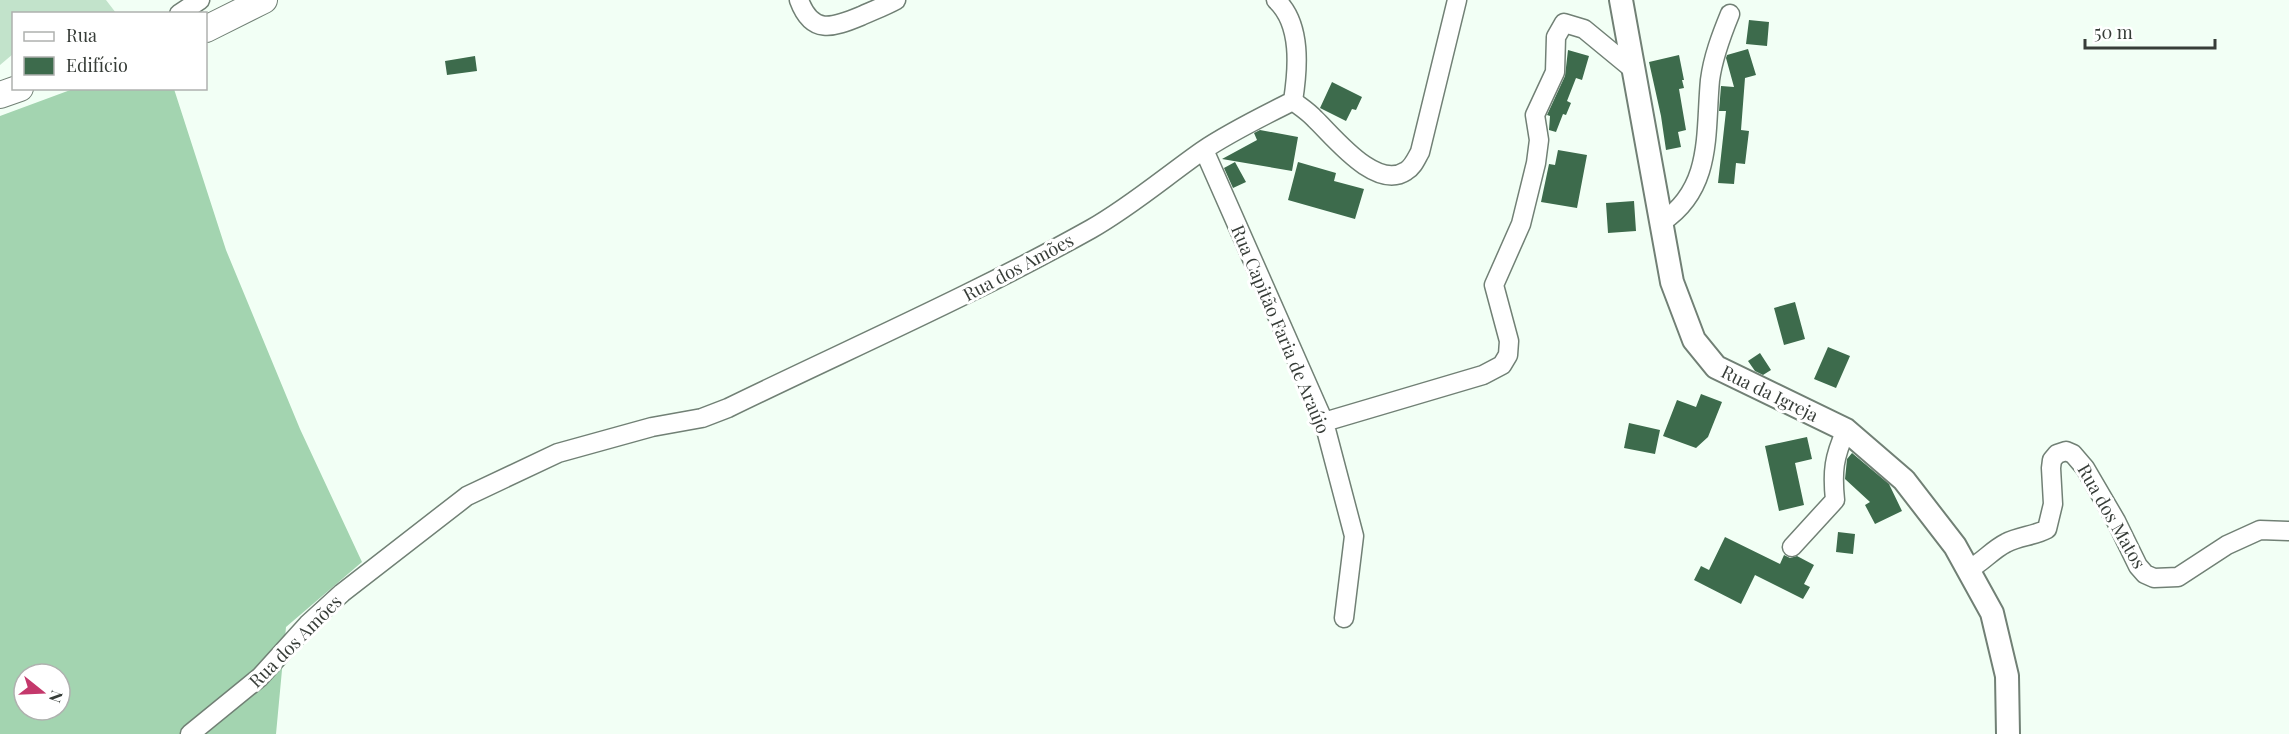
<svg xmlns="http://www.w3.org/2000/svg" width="2289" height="734" font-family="'Playfair Display',serif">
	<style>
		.green { fill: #c2e3cb }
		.forest { fill: #a3d4b0; fill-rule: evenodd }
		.building { fill: #3d6b4c }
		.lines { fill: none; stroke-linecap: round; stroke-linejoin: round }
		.minor-casing { stroke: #718075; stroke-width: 21 }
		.tertiary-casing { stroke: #718075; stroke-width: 26 }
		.secondary-casing { stroke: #718075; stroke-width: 28 }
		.minor { stroke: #fff; stroke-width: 18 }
		.tertiary { stroke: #fff; stroke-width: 22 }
		.secondary { stroke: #fff; stroke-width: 26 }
		.labels { text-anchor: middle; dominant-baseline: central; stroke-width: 6; stroke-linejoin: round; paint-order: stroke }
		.street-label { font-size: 18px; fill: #373d38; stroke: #fff }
	</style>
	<rect width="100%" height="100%" fill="#f2fff5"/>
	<path class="green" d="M 0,0 L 106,0 L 116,13 L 14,14 L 13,54 L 0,65 Z"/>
	<path class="forest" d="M 73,89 L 174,89 L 226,250 L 300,429 L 362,562 L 286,627 L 276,734 L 0,734 L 0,116 ZM 24,674 L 60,674 L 60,710 L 24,710 Z"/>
	<path class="building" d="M 1749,20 L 1769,22 L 1767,46 L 1746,44 Z
		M 1748,49 L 1756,75 L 1745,78 L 1741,130 L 1749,131 L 1745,164 L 1736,163 L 1734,184 L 1718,183 L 1726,111 L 1719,111 L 1721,86 L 1734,87 L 1726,58 L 1727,55 Z
		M 1568,50 L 1589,56 L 1582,80 L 1576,78 L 1567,101 L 1571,103 L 1566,115 L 1563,114 L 1556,132 L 1549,130 L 1550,116 L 1547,115 L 1565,76 Z
		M 1679,55 L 1684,80 L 1682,80 L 1684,88 L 1679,89 L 1686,130 L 1678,132 L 1681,147 L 1666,150 L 1661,116 L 1649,62 Z
		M 475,56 L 477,71 L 447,75 L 445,61 Z
		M 1332,82 L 1362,97 L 1356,110 L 1352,109 L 1346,121 L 1320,108 Z
		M 1260,130 L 1298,137 L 1292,171 L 1222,159 L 1257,140 L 1254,133 Z
		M 1558,150 L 1587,155 L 1577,208 L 1541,202 L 1549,164 L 1555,165 Z
		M 1235,162 L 1246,182 L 1233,188 L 1224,168 Z
		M 1298,162 L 1336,173 L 1334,181 L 1364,189 L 1355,219 L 1288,200 Z
		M 1634,201 L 1636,231 L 1608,233 L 1606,203 Z
		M 1795,302 L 1805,339 L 1784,345 L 1774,308 Z
		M 1828,347 L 1850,356 L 1836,388 L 1814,379 Z
		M 1760,353 L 1771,370 L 1763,375 L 1755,371 L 1748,361 Z
		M 1701,394 L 1722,402 L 1708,437 L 1696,448 L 1663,436 L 1677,400 L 1696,407 Z
		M 1629,423 L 1660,430 L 1655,454 L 1624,448 Z
		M 1807,437 L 1812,459 L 1795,463 L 1804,505 L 1779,511 L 1765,446 Z
		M 1852,453 L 1889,484 L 1902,511 L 1875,524 L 1865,505 L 1870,502 L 1845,479 L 1847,459 Z
		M 1838,532 L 1855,534 L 1853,554 L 1836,552 Z
		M 1725,537 L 1780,564 L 1784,555 L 1790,558 L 1797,556 L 1814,565 L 1804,584 L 1810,587 L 1803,599 L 1755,575 L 1741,604 L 1694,580 L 1701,566 L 1709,570 Z"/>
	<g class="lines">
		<g class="minor-casing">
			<path id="minor" d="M 799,0 C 812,35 832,28 861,16 C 872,11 885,6 896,0
				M 1276,0 C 1302,24 1298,69 1293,101
				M 179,14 L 200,0
				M 1293,101 C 1301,107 1309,112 1315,119 C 1334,137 1376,191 1406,171 C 1413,167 1416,159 1420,152 L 1457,0
				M 1204,150 L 1324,422 L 1354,536 L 1344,618
				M 1662,222 C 1713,188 1705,133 1710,80 C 1713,57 1721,36 1730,14
				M 1324,422 L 1483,375 L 1502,365 L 1508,355 L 1509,341 L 1494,285 L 1521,224 L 1536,163 L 1539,140 L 1535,115 L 1555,72 L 1556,37 L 1564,23 L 1584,29 L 1635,71
				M 1792,547 L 1835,500 C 1832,471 1834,457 1846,430
				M 1968,570 C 1983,562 1992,550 2006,543 C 2019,536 2034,536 2047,529 L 2053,504 L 2051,468 L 2052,460 L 2057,454 L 2066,451 L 2073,454 L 2085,468 L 2116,521 L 2138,566 L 2145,574 L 2154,578 L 2178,577 L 2227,545 L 2260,530 L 2289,531
				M 190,734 L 260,677 L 308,624 L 342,593 L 467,496 L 558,453 L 652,427 L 702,418 L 728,408 C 849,349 973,295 1091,229 C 1130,207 1165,177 1202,151 C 1230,132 1263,116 1293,101"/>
		</g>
		<g class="tertiary-casing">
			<path id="tertiary" d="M 1621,0 L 1672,282 L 1694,340 L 1716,367 L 1846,430 L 1904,480 L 1955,546 L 1992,613 L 2007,676 L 2008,734"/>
		</g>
		<g class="secondary-casing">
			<path id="secondary" d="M 206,29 L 264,0
				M 0,95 L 20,88"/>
		</g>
		<use href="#minor" class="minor"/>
		<use href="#tertiary" class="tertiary"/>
		<use href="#secondary" class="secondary"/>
	</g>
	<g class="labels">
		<g class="street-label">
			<text transform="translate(1018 267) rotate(-28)">Rua dos Amões</text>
			<text transform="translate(1281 329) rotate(67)">Rua Capitão Faria de Araújo</text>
			<text transform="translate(1770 393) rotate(26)">Rua da Igreja</text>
			<text transform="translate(2112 516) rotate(60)">Rua dos Matos</text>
			<text transform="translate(295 641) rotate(-45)">Rua dos Amões</text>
		</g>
	</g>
	<rect x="12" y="12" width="195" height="78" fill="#ffffff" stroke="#afb1af" stroke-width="1.5"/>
	<rect x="24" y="32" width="30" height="9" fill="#ffffff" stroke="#afb1af" stroke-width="1.5"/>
	<text x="66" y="42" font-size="18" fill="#373d38">Rua</text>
	<rect x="24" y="57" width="30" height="18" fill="#3d6b4c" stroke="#afb1af" stroke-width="1.5"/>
	<text x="66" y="72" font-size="18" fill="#373d38">Edifício</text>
	<g transform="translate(42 692) rotate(108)"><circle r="28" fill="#ffffff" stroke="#afb1af" stroke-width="1.5"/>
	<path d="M0-4.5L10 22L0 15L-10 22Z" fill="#c4386b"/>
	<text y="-9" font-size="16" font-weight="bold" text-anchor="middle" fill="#373d38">N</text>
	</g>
	<path d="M2085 39v9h130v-9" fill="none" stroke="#373d38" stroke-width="3"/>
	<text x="2094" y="39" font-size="18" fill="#373d38" stroke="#ffffff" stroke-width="4.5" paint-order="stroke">50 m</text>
</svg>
